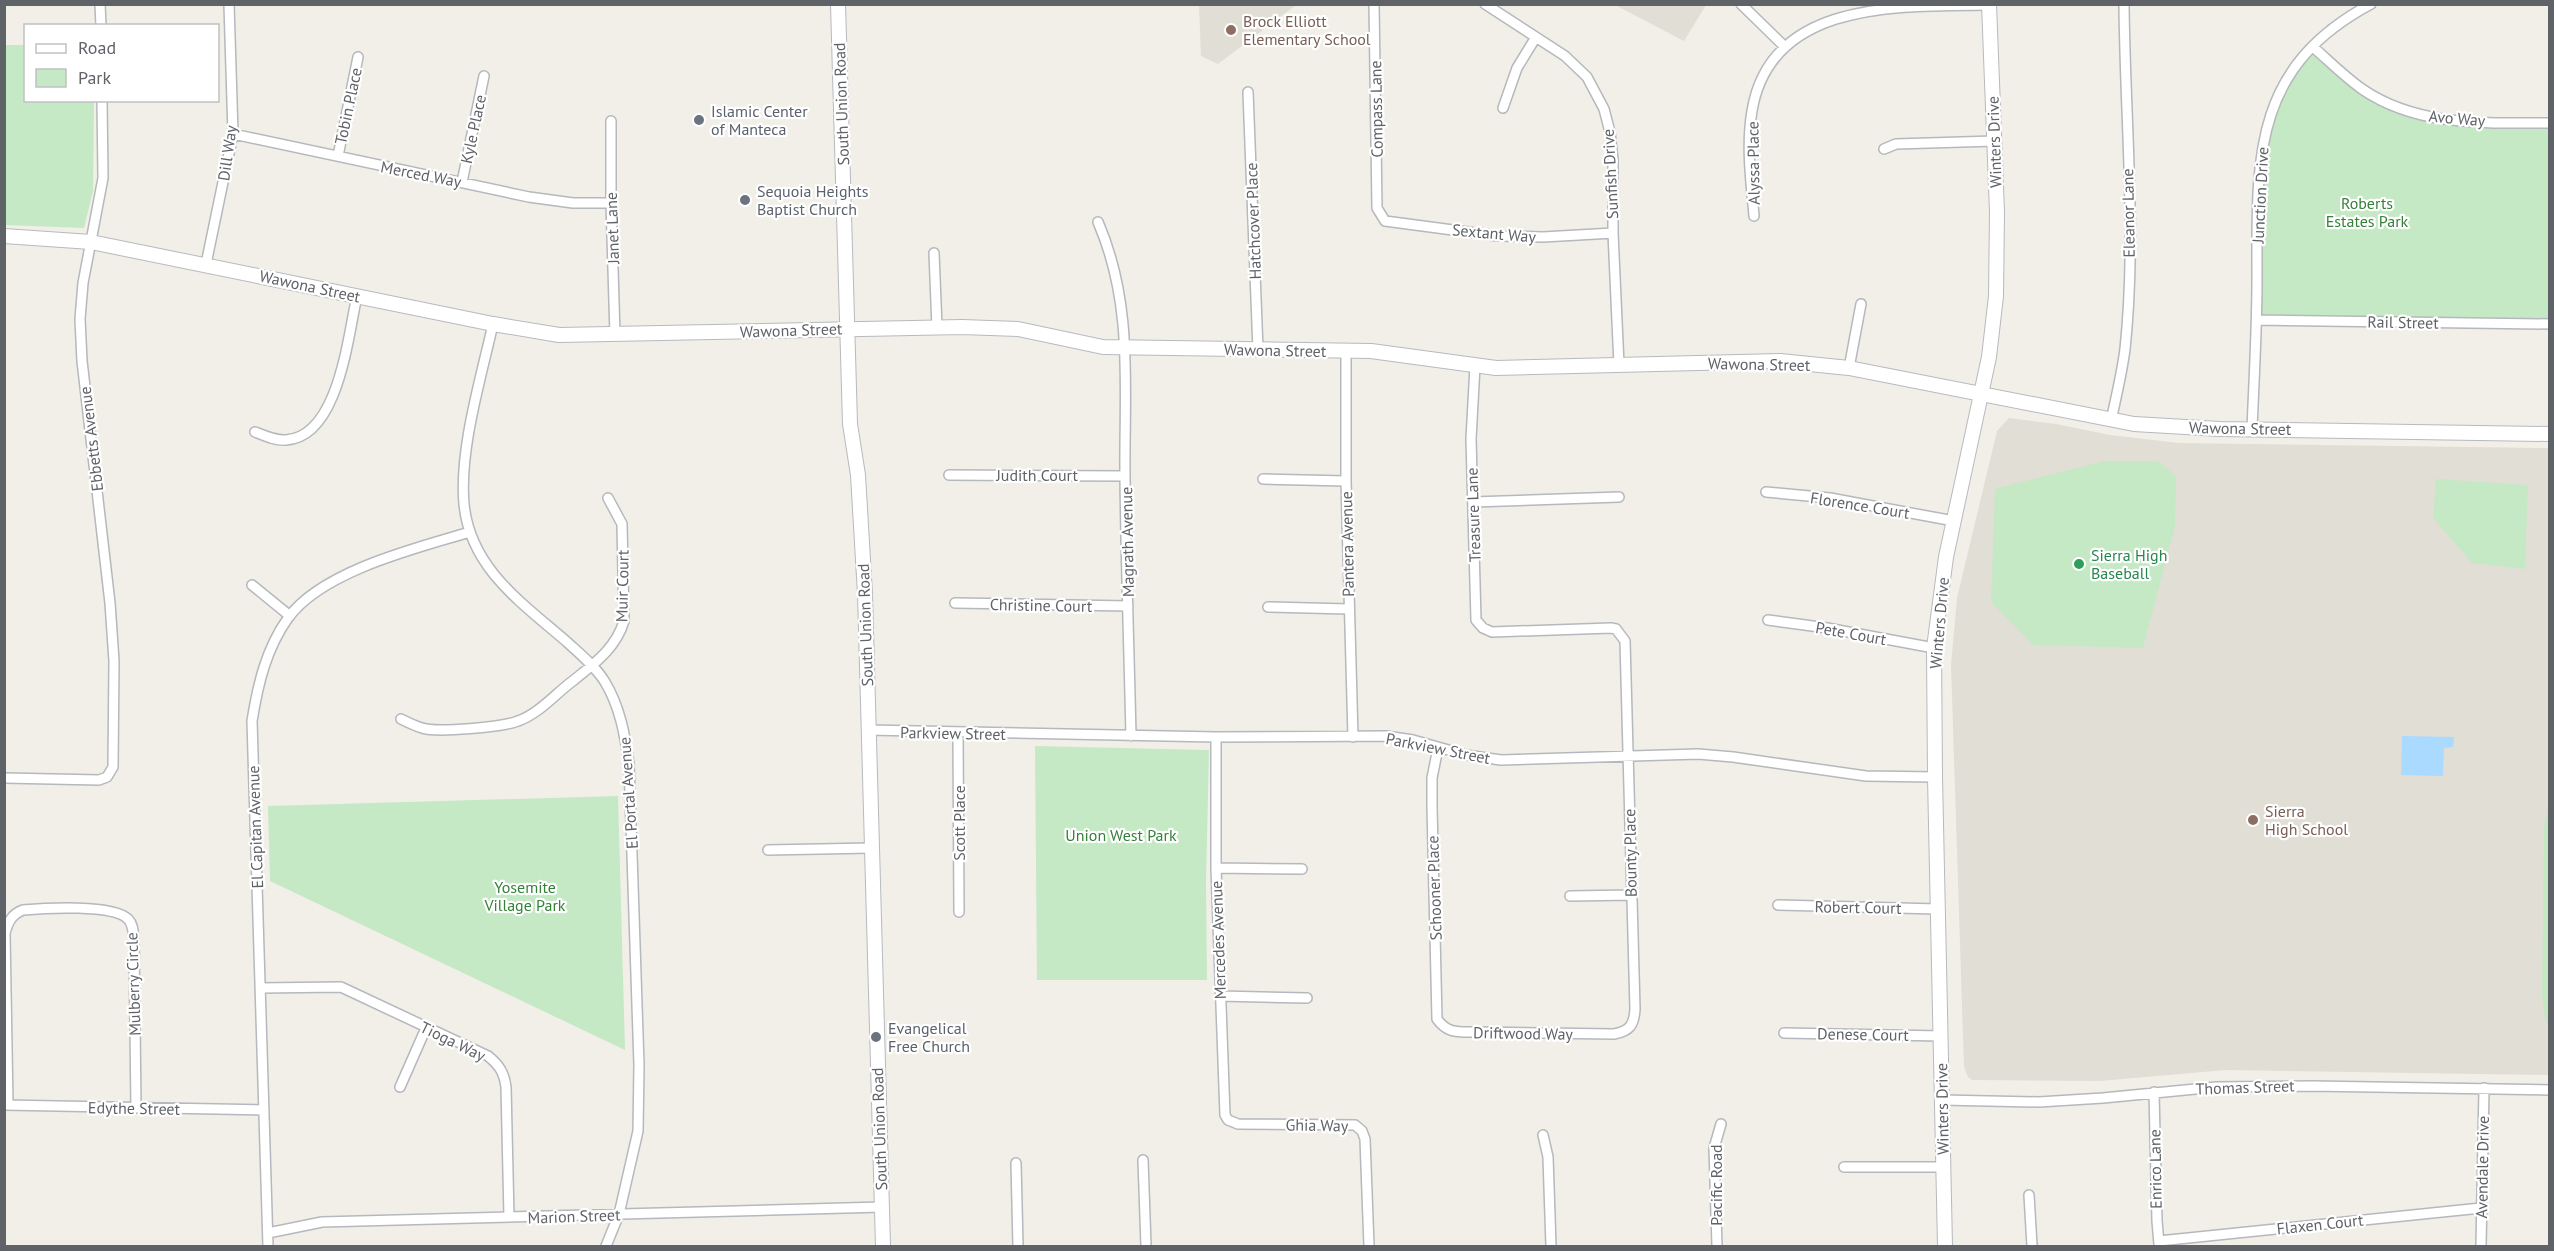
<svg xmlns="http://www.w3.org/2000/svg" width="2554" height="1251" font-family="'PT Sans',sans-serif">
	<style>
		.education { fill: #e1ded6 }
		.park { fill: #c5e8c5 }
		.water { fill: #aadaff }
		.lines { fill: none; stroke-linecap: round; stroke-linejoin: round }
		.street-casing { stroke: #b5b8bc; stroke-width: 12 }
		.secondary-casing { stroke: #b6babf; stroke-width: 16 }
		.street { stroke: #fff; stroke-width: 9 }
		.secondary { stroke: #fff; stroke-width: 14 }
		.education-dot { fill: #8d6e63; stroke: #fff; stroke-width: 2 }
		.worship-dot { fill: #6b7280; stroke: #fff; stroke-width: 2 }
		.leisure-dot { fill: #2e9e5b; stroke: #fff; stroke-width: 2 }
		.labels { text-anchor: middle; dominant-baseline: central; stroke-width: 4.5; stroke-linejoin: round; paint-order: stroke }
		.education-label { font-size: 16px; fill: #785e54; stroke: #fff; text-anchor: start }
		.street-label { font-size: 16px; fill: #5f6368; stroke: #fff }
		.worship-label { font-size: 16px; fill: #5b616d; stroke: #fff; text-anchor: start }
		.park-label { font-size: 16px; fill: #348238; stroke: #fff }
		.leisure-label { font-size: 16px; fill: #27864d; stroke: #fff; text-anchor: start }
	</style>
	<rect width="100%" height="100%" fill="#f1efe8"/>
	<path class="education" d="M 1199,5 L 1199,4 L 1296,5 L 1218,64 L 1201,56 Z
		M 1615,5 L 1706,5 L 1684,41 Z
		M 2009,418 L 2056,424 L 2110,435 L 2178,443 L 2549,448 L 2549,1075 L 2226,1070 L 2100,1081 L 1972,1080 L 1968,1077 L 1964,1067 L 1951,665 L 1957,598 L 1997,431 Z"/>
	<path class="park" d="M 4,45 L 25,45 L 26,100 L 94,101 L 93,191 L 84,228 L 5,225 Z
		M 2313,47 L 2362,89 L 2413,113 L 2549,123 L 2549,324 L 2257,320 L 2260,156 L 2280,90 Z
		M 2104,461 L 2159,461 L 2176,477 L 2175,526 L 2143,648 L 2033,645 L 1991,602 L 1995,489 Z
		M 2436,479 L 2528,485 L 2525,569 L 2472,563 L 2433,518 Z
		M 1035,746 L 1209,750 L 1206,882 L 1207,980 L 1037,980 Z
		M 618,796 L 625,1050 L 270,881 L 268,806 Z
		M 2549,803 L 2549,1028 L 2545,1017 L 2542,996 L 2544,827 Z"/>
	<path class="water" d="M 2402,736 L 2454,737 L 2453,747 L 2444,748 L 2443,776 L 2401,775 Z"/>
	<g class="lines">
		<g class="street-casing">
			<path id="street" d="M 100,4 L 101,26
				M 1374,4 L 1377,208 L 1385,221 L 1498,236 L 1543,237 L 1613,233
				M 1485,4 L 1565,56 L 1587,77 L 1604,109 L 1610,132 L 1613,160 L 1613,233 L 1619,365
				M 1741,4 L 1784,46
				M 2313,47 C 2329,61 2345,77 2362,89 C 2417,127 2486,123 2550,123
				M 1248,92 L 1258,350
				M 1503,108 L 1517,68 L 1536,37
				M 611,121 L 611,203 L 615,335
				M 233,134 L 529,197 L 573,203 L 611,203
				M 1884,149 L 1896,144 L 1994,141
				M 338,156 L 358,57
				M 462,182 L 484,76
				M 1754,216 C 1751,181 1746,146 1752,111 C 1770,0 1900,6 1989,5
				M 1098,222 C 1134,305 1124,388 1125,477 C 1126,563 1129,649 1131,736
				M 934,253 L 937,327
				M 206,264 L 233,134 L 229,4
				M 2257,320 L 2550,324
				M 493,324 C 481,378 459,450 464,504 C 470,568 522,603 567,642 C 580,654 596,667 605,682 C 620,707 625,735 629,764 L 639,1065 L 638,1131 L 619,1214 L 606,1246
				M 1346,351 L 1346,481 L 1353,737
				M 1849,368 L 1861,304
				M 2111,421 C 2116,397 2122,373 2125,349 C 2137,235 2125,119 2124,4
				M 2252,429 C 2254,379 2257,329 2257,279 C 2257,160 2251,68 2371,4
				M 255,432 C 265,436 276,441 286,440 C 339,437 348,335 357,296
				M 949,475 L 1125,476
				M 1263,479 L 1346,481
				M 1766,492 L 1830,498 L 1954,521
				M 1473,502 L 1619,497
				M 252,585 L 290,616
				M 955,603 L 1128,606
				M 1268,607 L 1348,609
				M 1768,620 L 1827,628 L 1934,648
				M 401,719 C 407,722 415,726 422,728 C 437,733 503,727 518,721 C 540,713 556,693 574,680 C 595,663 616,648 624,621 L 622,524 L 608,498
				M 867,730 L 1216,737 L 1386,736 L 1413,740 L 1466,755 L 1501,760 L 1698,754 L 1733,757 L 1866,776 L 1935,777
				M 958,734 L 959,912
				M 1216,737 L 1216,868 L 1225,1115 L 1228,1120 L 1238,1124 L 1355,1125 L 1362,1131 L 1365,1139 L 1369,1246
				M 1438,748 L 1432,778 L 1432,807 L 1437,1019 C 1447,1033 1457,1032 1473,1032 L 1614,1034 C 1630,1031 1634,1025 1635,1009 L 1625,641 L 1616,629 L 1611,628 L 1492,632 L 1483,628 L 1476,620 L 1471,439 L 1475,366
				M 4,778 L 99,780 L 107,777 L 113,767 L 114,661 L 110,603 L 82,361 L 80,319 L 83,283 L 103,178 L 102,100
				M 768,850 L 871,848
				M 1216,868 L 1302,869
				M 1570,896 L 1631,895
				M 1778,905 L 1938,909
				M 260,988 L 341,987 L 488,1056 C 499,1065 504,1072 506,1087 L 509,1217
				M 1220,996 L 1307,998
				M 1784,1033 L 1942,1036
				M 400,1087 L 426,1028
				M 2154,1092 L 2157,1221 L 2159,1244
				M 1942,1100 L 2039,1102 L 2103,1098 L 2216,1087 L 2312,1086 L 2550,1090
				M 4,1105 L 264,1110
				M 8,1105 L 5,933 C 8,922 12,914 23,910 C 45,908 113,904 128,919 C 134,925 133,934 134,941 L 136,1108
				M 1543,1135 L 1548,1157 L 1551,1246
				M 1143,1160 L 1146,1246
				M 1016,1163 L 1018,1246
				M 1844,1167 L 1943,1167
				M 2029,1195 L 2032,1246
				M 268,1233 L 322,1222 L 882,1207
				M 2159,1241 L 2481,1208
				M 268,1246 L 252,721 C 258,684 266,649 288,618 C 322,571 416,548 470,532
				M 1717,1246 L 1714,1148 L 1721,1124
				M 2481,1246 L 2484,1088"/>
		</g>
		<g class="secondary-casing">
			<path id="secondary" d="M 838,4 L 850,424 L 858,475 L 865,594 L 883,1246
				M 4,236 L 91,242 L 493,324 L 559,335 L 962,327 L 1018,329 L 1103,347 L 1371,351 L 1496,368 L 1780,361 L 1849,368 L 2134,424 L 2220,429 L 2550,434
				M 1945,1246 L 1935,777 L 1934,648 L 1946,557 L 1989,357 L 1996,296 L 1997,212 L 1989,4"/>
		</g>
		<use href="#street" class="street"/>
		<use href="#secondary" class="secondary"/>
	</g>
	<g class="education-dot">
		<circle cx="1231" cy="30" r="6"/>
		<circle cx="2253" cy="820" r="6"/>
	</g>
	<g class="worship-dot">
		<circle cx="699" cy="120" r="6"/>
		<circle cx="745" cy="200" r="6"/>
		<circle cx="876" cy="1037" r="6"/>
	</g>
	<circle class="leisure-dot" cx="2079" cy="564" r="6"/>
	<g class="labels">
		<g class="education-label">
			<text x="1243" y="21">Brock Elliott<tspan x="1243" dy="18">Elementary School</tspan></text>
			<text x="2265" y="811">Sierra<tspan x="2265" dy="18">High School</tspan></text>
		</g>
		<g class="street-label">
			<text transform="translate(841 104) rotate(-92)">South Union Road</text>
			<text transform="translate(348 106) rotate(-78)">Tobin Place</text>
			<text transform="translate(1376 109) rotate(-91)">Compass Lane</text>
			<text transform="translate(2457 118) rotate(5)">Avo Way</text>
			<text transform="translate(473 129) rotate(-78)">Kyle Place</text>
			<text transform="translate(1994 142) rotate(-92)">Winters Drive</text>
			<text transform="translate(227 153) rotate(-82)">Dill Way</text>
			<text transform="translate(1753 163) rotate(-91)">Alyssa Place</text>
			<text transform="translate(421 174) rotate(11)">Merced Way</text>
			<text transform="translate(1610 174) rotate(-93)">Sunfish Drive</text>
			<text transform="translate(2260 195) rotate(-87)">Junction Drive</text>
			<text transform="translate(2128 213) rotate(-91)">Eleanor Lane</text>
			<text transform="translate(1253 221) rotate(-92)">Hatchcover Place</text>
			<text transform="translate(612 228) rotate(-92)">Janet Lane</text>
			<text transform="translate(1494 233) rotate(5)">Sextant Way</text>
			<text transform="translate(310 286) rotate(12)">Wawona Street</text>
			<text transform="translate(2403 322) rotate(1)">Rail Street</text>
			<text transform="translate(791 330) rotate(-2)">Wawona Street</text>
			<text transform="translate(1275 350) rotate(1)">Wawona Street</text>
			<text transform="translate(1759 364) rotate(1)">Wawona Street</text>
			<text transform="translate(2240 428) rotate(1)">Wawona Street</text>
			<text transform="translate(91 439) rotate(-97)">Ebbetts Avenue</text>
			<text x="1037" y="475">Judith Court</text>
			<text transform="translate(1860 505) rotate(9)">Florence Court</text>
			<text transform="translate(1473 515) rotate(-92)">Treasure Lane</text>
			<text transform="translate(1127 542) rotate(-91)">Magrath Avenue</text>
			<text transform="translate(1347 544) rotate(-91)">Pantera Avenue</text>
			<text transform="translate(622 586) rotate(-89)">Muir Court</text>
			<text transform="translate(1041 605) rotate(1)">Christine Court</text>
			<text transform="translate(1939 623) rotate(-85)">Winters Drive</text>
			<text transform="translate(865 625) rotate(-92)">South Union Road</text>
			<text transform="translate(1851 633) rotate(10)">Pete Court</text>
			<text transform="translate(953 733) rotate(1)">Parkview Street</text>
			<text transform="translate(1438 748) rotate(11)">Parkview Street</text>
			<text transform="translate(628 793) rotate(-94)">El Portal Avenue</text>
			<text transform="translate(959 823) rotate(-90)">Scott Place</text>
			<text transform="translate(255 827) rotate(-92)">El Capitan Avenue</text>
			<text transform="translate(1630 853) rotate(-91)">Bounty Place</text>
			<text transform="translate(1434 888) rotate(-92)">Schooner Place</text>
			<text transform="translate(1858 907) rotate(1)">Robert Court</text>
			<text transform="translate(1218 940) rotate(-92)">Mercedes Avenue</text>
			<text transform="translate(133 984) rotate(-92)">Mulberry Circle</text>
			<text transform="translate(1523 1033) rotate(1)">Driftwood Way</text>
			<text transform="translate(1863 1034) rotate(1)">Denese Court</text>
			<text transform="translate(453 1041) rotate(26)">Tioga Way</text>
			<text transform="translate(2245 1087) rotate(-2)">Thomas Street</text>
			<text transform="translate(134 1108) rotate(1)">Edythe Street</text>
			<text transform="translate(1942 1109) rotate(-91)">Winters Drive</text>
			<text transform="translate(1317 1125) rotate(1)">Ghia Way</text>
			<text transform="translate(879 1129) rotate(-92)">South Union Road</text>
			<text transform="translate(2482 1167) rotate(-89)">Avendale Drive</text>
			<text transform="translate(2155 1169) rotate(-91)">Enrico Lane</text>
			<text transform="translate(1716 1185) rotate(-90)">Pacific Road</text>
			<text transform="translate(574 1216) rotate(-2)">Marion Street</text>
			<text transform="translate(2320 1224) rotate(-6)">Flaxen Court</text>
		</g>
		<g class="worship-label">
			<text x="711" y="111">Islamic Center<tspan x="711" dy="18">of Manteca</tspan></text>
			<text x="757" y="191">Sequoia Heights<tspan x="757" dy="18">Baptist Church</tspan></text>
			<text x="888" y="1028">Evangelical<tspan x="888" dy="18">Free Church</tspan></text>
		</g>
		<g class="park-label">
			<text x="2367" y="203">Roberts<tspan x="2367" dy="18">Estates Park</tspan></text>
			<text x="1121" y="835">Union West Park</text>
			<text x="525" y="887">Yosemite<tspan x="525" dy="18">Village Park</tspan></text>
		</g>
		<g class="leisure-label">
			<text x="2091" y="555">Sierra High<tspan x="2091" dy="18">Baseball</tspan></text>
		</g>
	</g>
	<rect width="2554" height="1251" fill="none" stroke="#5f6368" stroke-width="12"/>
	<rect x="24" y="24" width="195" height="78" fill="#ffffff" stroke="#bfc1c3" stroke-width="1.5"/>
	<rect x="36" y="44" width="30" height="9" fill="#ffffff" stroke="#bfc1c3" stroke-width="1.5"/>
	<text x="78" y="54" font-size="18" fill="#5f6368">Road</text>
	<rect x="36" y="69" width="30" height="18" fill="#c5e8c5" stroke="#bfc1c3" stroke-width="1.5"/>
	<text x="78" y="84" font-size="18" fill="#5f6368">Park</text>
</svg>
